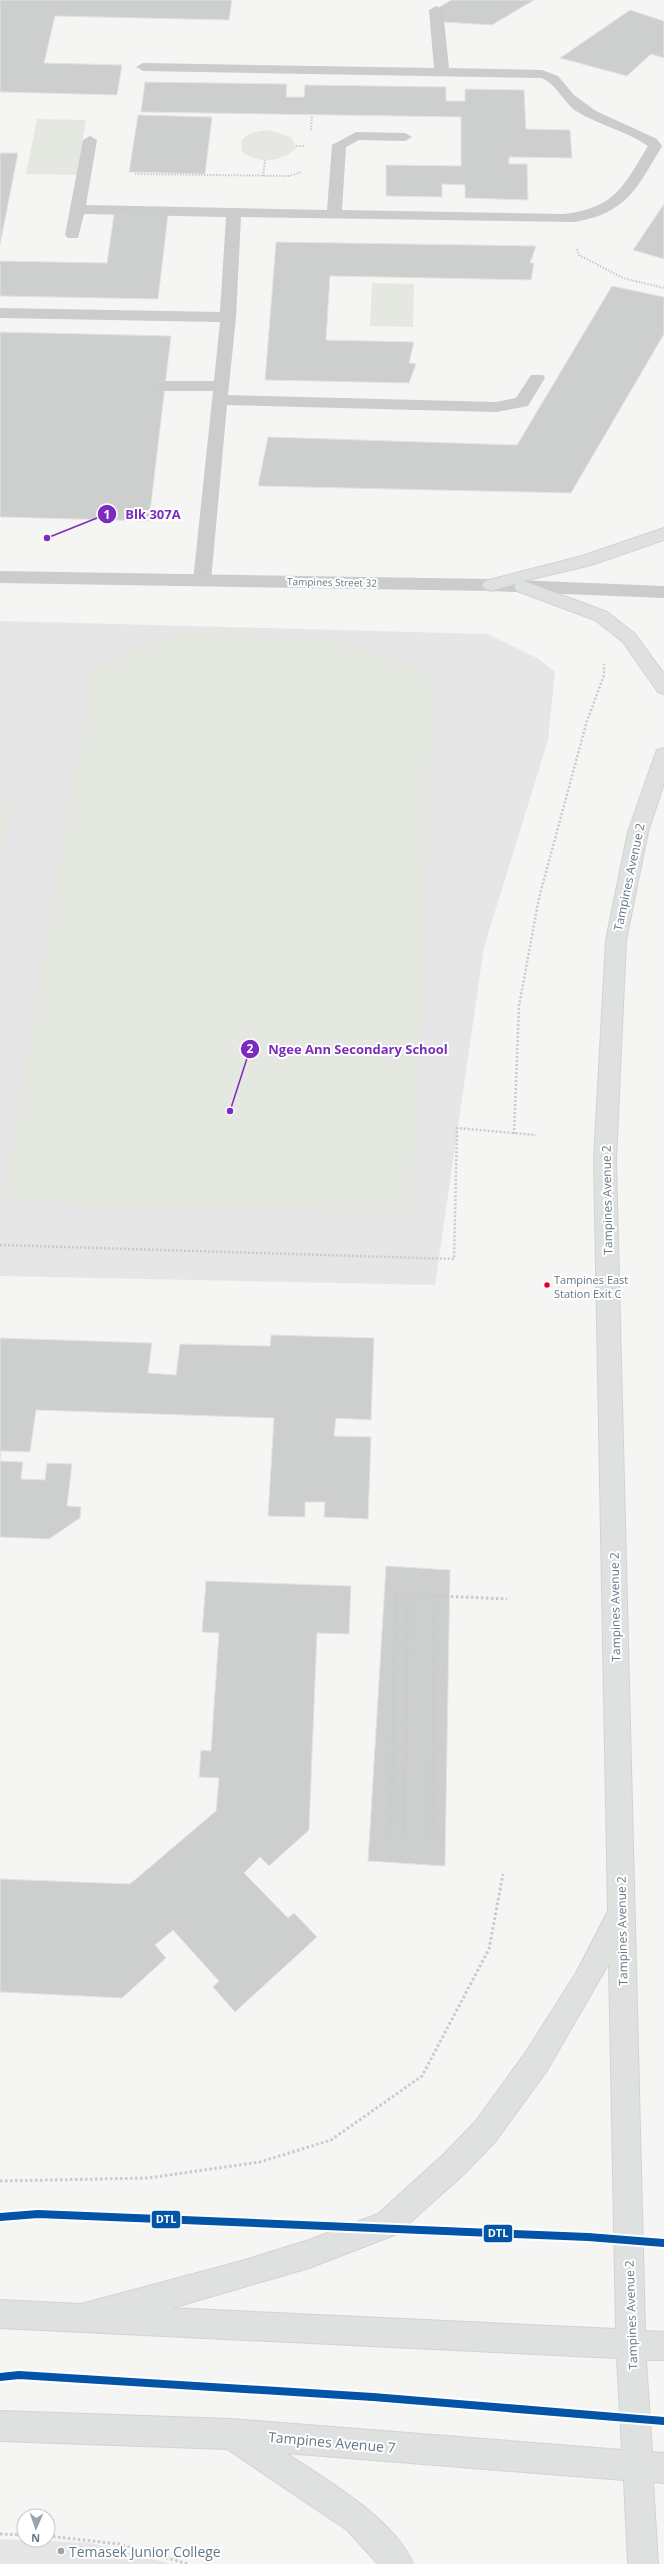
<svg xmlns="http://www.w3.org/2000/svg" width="664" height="2564" font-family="'Open Sans',sans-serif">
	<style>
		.built { fill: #e5e6e5 }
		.green { fill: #e4e8e1 }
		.building { fill: #cdcece; stroke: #e4e4e3 }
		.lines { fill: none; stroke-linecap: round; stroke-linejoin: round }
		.secondary-casing { stroke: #d2d3d4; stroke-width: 2 }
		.path-far2 { stroke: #c9caca; stroke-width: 2; stroke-dasharray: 1.5 1.5; stroke-linecap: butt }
		.path-far1 { stroke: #c9caca; stroke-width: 2.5; stroke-dasharray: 2 2; stroke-linecap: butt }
		.path { stroke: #c9caca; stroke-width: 3; stroke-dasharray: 2.5 2.5; stroke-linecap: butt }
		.service { fill: #cacccd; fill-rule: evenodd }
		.minor { fill: #cacccd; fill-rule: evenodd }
		.secondary { fill: #dfe0e0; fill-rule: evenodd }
		.metro-1-casing { stroke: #fff; stroke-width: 12 }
		.metro-1 { stroke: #0354a6; stroke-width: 8 }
		.bus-dot { fill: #e4002b; stroke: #fff; stroke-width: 1.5 }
		.poi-dot { fill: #97a4ab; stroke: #fff; stroke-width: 1.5 }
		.labels { text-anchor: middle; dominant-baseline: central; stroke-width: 4; stroke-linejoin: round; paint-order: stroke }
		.far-street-label { font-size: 10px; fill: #647884; stroke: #fff }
		.bus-label { font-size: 11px; fill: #647884; stroke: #fff; text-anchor: start }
		.street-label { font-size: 12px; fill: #647884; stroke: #fff }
		.near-street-label { font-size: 14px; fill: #647884; stroke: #fff }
		.near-poi-label { font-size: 14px; fill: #647884; stroke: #fff; text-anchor: start }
		.leader { fill: none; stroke: #7b2cbf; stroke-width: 1.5 }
		.callout-dot { fill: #7b2cbf; stroke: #fff; stroke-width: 1.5 }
		.mark-label { font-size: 12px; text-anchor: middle; font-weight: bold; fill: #fff }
		.callout-label { font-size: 13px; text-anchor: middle; font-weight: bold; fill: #7b2cbf; stroke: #fff; stroke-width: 4; stroke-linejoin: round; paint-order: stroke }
		.line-badge { stroke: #fff; stroke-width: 1.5 }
		.badge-label { font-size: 11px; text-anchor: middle; font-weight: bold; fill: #fff }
	</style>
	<rect width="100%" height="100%" fill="#f5f5f3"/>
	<path class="built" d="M 0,621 L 487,634 L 537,658 L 555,672 L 548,740 L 484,947 L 435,1285 L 0,1276 Z
		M 0,2539 L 91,2543 L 171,2564 L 0,2564 Z"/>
	<path class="green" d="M 37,119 L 86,120 L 77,175 L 26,174 Z
		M 269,130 L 291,137 L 296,146 L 294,150 C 279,163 257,163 242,152 L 241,141 C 248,132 258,131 269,130 Z
		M 372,283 L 414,284 L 413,327 L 370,326 Z
		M 179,632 L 336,640 L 435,674 L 414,1214 L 2,1203 L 92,669 Z
		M 0,806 L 11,806 L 0,870 Z"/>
	<path class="building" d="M 0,0 L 232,0 L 229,20 L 55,16 L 44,63 L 122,65 L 117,95 L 0,92 Z
		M 451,0 L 534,0 L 492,25 L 443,22 L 438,8 Z
		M 630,10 L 664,21 L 664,58 L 651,54 L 627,76 L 560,58 Z
		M 145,82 L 287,84 L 286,97 L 304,97 L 305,85 L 446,87 L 446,101 L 465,101 L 465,89 L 524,90 L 526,129 L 570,130 L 572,158 L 509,157 L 509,164 L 527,164 L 528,200 L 465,198 L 465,185 L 442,184 L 442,197 L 386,196 L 386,165 L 461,166 L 461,117 L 141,112 Z
		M 138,115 L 212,117 L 205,174 L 129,172 Z
		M 0,153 L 18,153 L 0,245 Z
		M 664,204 L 664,259 L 633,250 Z
		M 114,214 L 168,215 L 158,299 L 0,296 L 0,261 L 107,263 Z
		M 276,242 L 536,246 L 530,263 L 534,263 L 531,280 L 330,276 L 326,340 L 414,342 L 409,363 L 416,364 L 409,383 L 265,380 Z
		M 612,286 L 664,297 L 664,334 L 571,493 L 258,486 L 268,437 L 517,445 Z
		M 0,332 L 171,336 L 149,521 L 0,517 Z
		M 271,1335 L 374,1338 L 371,1420 L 336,1418 L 334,1436 L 371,1437 L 368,1519 L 324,1517 L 325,1502 L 305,1502 L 305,1517 L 268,1516 L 274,1418 L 36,1410 L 30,1452 L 1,1451 L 0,1461 L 23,1462 L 21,1479 L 45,1480 L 47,1463 L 72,1464 L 67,1506 L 81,1507 L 80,1518 L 49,1539 L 0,1537 L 0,1338 L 152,1343 L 148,1373 L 176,1375 L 180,1344 L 270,1346 Z
		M 386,1566 L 450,1570 L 445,1866 L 368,1861 Z
		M 206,1581 L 351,1586 L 349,1634 L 317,1633 L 309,1830 L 269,1866 L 260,1857 L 244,1873 L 288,1918 L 294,1913 L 317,1937 L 235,2012 L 213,1987 L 219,1981 L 173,1930 L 155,1945 L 166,1958 L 122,1998 L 0,1992 L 0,1879 L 130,1884 L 216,1811 L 219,1778 L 199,1777 L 201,1750 L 211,1751 L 219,1633 L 202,1632 Z"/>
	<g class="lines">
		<g class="secondary-casing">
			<path id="secondary" d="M 664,528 L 664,540 L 591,565 L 524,581 L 607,612 L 635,634 L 664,674 L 664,694 L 658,692 L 623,642 L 595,620 L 517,591 L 514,587 L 516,584 L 491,591 L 485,589 L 482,585 L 485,581 L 582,556 Z
				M 664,748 L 664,783 L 648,832 L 626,940 L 616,1159 L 645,2331 L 664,2332 L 664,2360 L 646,2360 L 652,2452 L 664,2453 L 664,2483 L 653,2482 L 658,2564 L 628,2564 L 624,2480 L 286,2453 C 326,2480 394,2518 413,2564 L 378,2564 L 347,2530 L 227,2449 L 0,2441 L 0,2411 L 231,2419 L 622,2450 L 617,2358 L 0,2328 L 0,2300 L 81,2304 L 238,2262 L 309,2240 L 378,2214 L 443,2155 L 475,2122 L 526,2052 L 576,1973 L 608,1911 L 594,1159 L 606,940 L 628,832 L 655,755 L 657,750 ZM 609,1963 L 616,2329 L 172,2308 L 309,2268 L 397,2234 L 463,2175 L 495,2142 L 546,2072 Z"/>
		</g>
		<path class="path-far2" d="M 311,130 L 312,116
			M 296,146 L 305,146
			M 135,174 L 289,176 L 301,172
			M 263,176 L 265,160
			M 577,249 L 579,255 L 623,278 L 664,288"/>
		<path class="path-far1" d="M 514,1134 L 519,1006 L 539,898 L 586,724 L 604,675 L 604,664
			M 0,1245 L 454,1259 L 457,1128 L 536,1135"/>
		<path class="path" d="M 391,1834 L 396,1594 L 507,1599
			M 432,1834 L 435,1594
			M 404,1835 L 408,1596
			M 0,2181 L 148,2178 L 260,2162 L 331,2140 L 422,2076 L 489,1949 L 503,1874
			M 0,2534 L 24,2535
			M 48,2536 L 119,2544 L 188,2564"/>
		<path class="service" d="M 436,6 L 443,10 L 449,68 L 542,70 L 558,76 L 574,95 L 596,111 L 657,139 L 662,146 C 637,188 627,213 575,222 L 241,217 L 236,317 L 228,395 L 496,402 L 516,398 L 531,375 L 543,375 L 545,378 L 528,406 L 496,412 L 227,405 L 211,581 L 208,585 L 196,585 L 193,581 L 213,391 L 165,391 L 157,386 L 165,381 L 214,381 L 220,322 L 0,318 L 0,308 L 220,312 L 226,217 L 84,214 L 78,238 L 68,238 L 65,235 L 83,140 L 90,136 L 97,140 L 86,205 L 327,210 L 332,145 L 356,132 L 405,133 L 412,137 L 405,141 L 359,140 L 346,147 L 342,210 L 564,214 C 615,208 623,187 648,146 C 627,131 598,125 576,111 C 563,102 556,83 541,78 L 143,71 L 136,67 L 143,63 L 434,68 L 429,10 Z"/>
		<path class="minor" d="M 0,571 L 491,579 L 664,586 L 664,598 L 491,591 L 0,583 Z"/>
		<use href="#secondary" class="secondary"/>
		<g class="metro-1-casing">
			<path id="metro-1" d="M 0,2217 L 38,2214 L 588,2237 L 664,2243
				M 0,2377 L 19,2375 L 373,2397 L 664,2421"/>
		</g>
		<use href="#metro-1" class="metro-1"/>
	</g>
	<circle class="bus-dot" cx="547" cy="1285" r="3.5"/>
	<circle class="poi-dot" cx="61" cy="2551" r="4"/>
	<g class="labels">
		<g class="far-street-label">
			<text transform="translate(332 582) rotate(1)">Tampines Street 32</text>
		</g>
		<g class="bus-label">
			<text x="554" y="1279">Tampines East<tspan x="554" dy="14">Station Exit C</tspan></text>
		</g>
		<g class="street-label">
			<text transform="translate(629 877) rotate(-78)">Tampines Avenue 2</text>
			<text transform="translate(607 1200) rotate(-91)">Tampines Avenue 2</text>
			<text transform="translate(615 1607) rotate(-91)">Tampines Avenue 2</text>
			<text transform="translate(622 1931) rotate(-91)">Tampines Avenue 2</text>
			<text transform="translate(631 2315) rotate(-92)">Tampines Avenue 2</text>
		</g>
		<g class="near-street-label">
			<text transform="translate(332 2442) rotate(5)">Tampines Avenue 7</text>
		</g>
		<g class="near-poi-label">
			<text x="69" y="2551">Temasek Junior College</text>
		</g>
	</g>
	<path class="leader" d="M47 538L107 514M230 1111L250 1049"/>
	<g class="callout-dot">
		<circle cx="47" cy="538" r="4"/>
		<circle cx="230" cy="1111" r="4"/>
		<circle cx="107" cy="514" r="10"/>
		<circle cx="250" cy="1049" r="10"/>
	</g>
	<g class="mark-label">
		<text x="107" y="519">1</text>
		<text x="250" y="1053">2</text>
	</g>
	<g class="callout-label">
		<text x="153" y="519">Blk 307A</text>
		<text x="358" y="1054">Ngee Ann Secondary School</text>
	</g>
	<g class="line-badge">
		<rect x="151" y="2210" width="30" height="19" rx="4" fill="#0354a6"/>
		<rect x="483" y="2224" width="30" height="19" rx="4" fill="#0354a6"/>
	</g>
	<g class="badge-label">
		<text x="166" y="2223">DTL</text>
		<text x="498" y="2237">DTL</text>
	</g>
	<g transform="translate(36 2528) rotate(182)"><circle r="19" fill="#ffffff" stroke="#c1c9ce"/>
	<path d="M0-3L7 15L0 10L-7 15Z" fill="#97a4ab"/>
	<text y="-6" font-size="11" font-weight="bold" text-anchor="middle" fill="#647884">N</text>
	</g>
</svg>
